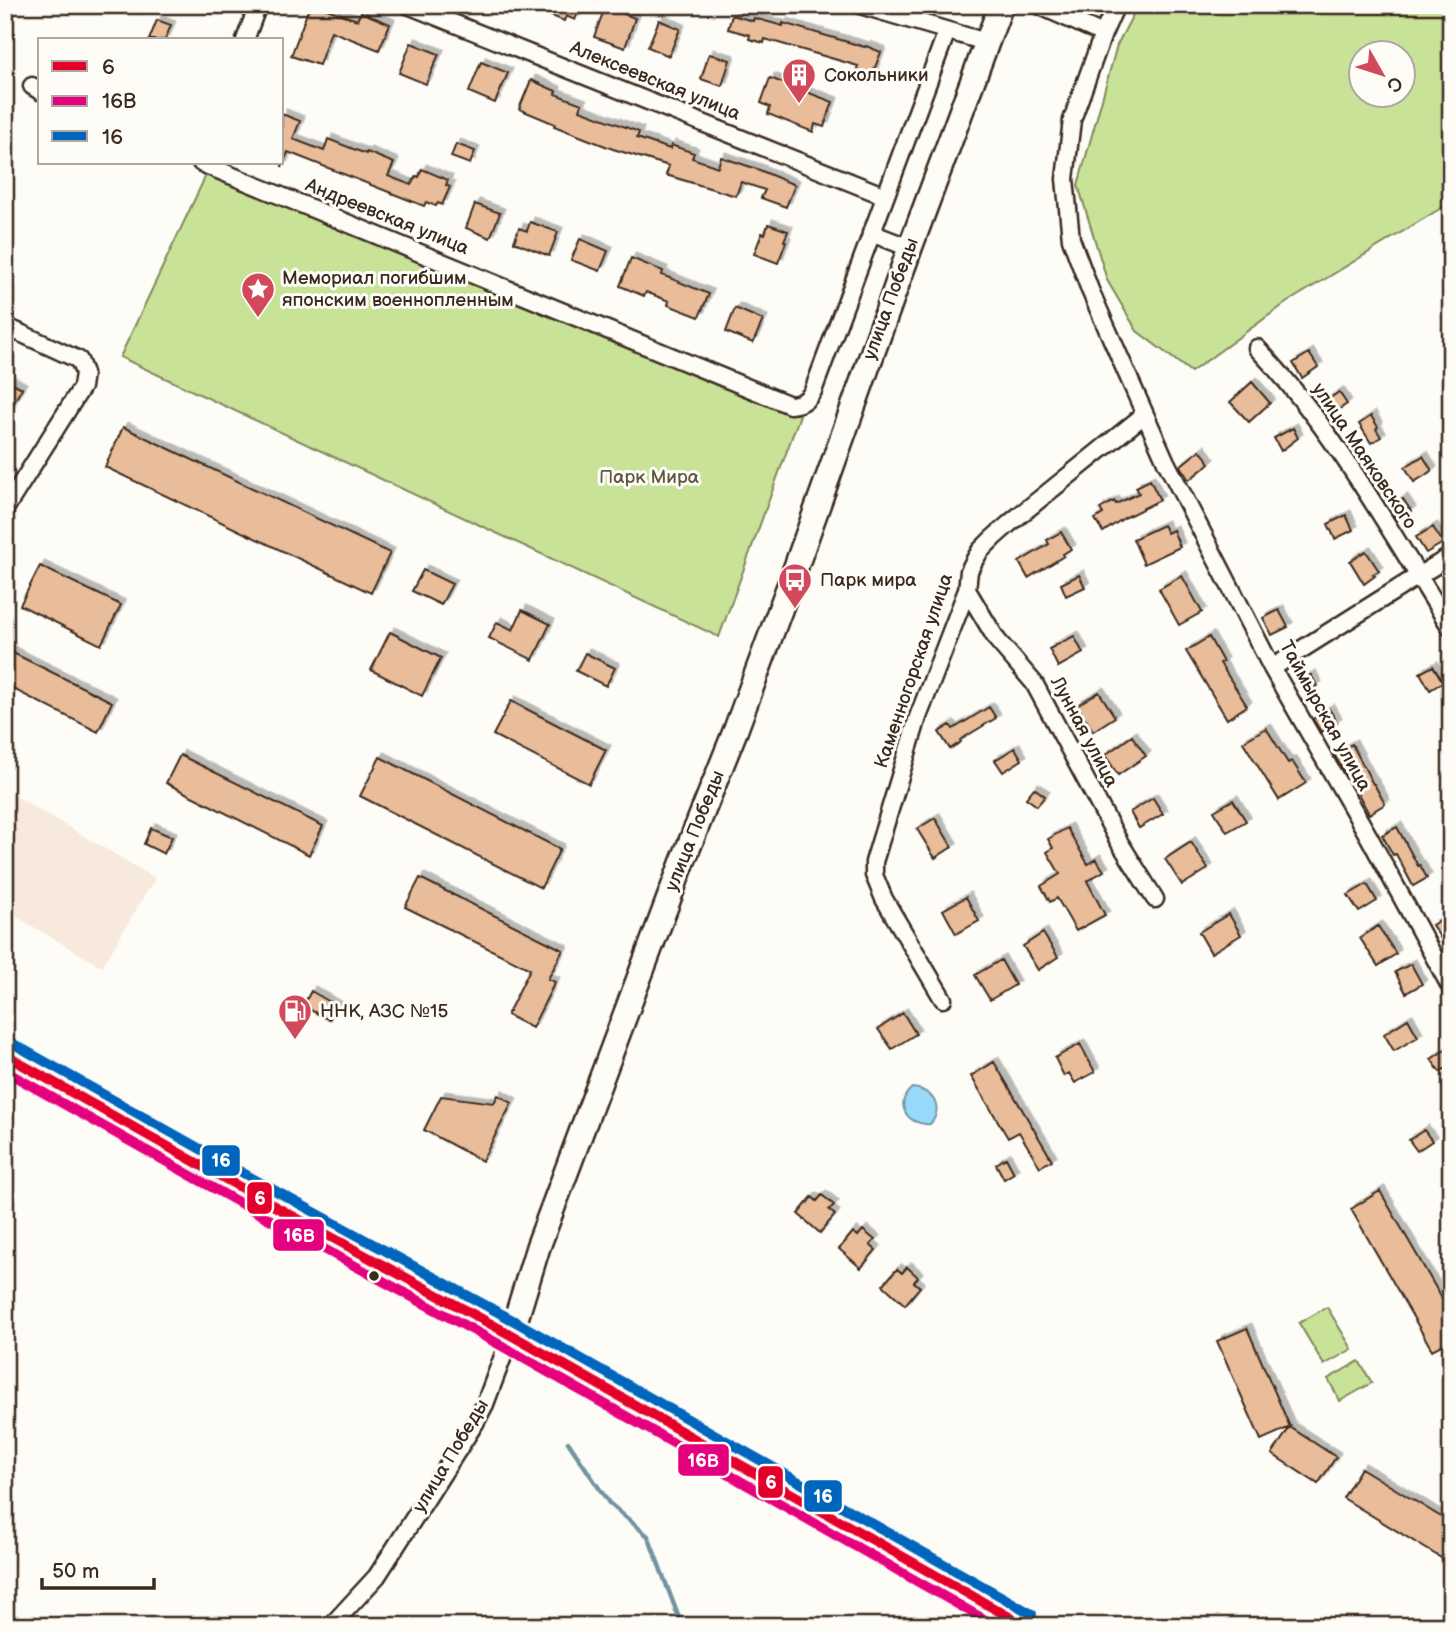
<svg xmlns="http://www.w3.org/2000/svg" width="1456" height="1631" font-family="'Balsamiq Sans',sans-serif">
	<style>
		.built { fill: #f7e9db }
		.green { fill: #c8e298; stroke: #82865b; stroke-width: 2; fill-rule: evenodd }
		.water { fill: #97daf9; stroke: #7294a1; stroke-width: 2 }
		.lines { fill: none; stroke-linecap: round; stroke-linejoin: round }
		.stream { stroke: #7294a1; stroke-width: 4.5 }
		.building { fill: #e9bc9a; stroke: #3b2a1e; stroke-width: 2; filter: url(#shadow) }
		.street-casing { stroke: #3b2a1e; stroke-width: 21 }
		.secondary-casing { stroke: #3b2a1e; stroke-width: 28 }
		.street { stroke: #fdfcf7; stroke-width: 16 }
		.secondary { stroke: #fdfcf7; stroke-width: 23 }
		.bus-1-casing { stroke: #fdfcf7; stroke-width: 16 }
		.bus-2-casing { stroke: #fdfcf7; stroke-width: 16 }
		.bus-3-casing { stroke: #fdfcf7; stroke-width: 16 }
		.bus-1 { stroke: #e4002b; stroke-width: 10 }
		.bus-2 { stroke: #e5007d; stroke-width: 10 }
		.bus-3 { stroke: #0065bd; stroke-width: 10 }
		.bus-dot { fill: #3b2a1e; stroke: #fdfcf7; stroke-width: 2.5 }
		.labels { text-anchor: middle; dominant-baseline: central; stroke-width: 6; stroke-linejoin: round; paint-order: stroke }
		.poi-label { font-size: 19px; fill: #3b2a1e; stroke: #fdfcf7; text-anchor: start }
		.street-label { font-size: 19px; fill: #3b2a1e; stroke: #fdfcf7 }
		.park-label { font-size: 19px; fill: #5e583c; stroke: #fdfcf7 }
		.line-badge { stroke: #fdfcf7; stroke-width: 2.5 }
		.badge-label { font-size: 19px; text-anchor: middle; font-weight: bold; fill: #fff }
	</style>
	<defs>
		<filter id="shadow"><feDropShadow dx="4.5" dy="-4.5" stdDeviation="0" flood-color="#0004"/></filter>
	</defs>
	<rect width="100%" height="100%" fill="#fdfcf7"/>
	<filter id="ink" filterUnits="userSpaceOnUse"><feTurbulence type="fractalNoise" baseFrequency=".0143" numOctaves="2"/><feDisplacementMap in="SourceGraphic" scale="14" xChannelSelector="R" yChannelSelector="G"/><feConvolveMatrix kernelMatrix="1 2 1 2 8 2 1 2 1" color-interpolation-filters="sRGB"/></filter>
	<g filter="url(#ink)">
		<path class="built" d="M 5,790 L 155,878 L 102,967 L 5,910 Z"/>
		<path class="green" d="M 1138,5 L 1451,5 L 1451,202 L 1286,303 L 1191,372 L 1137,331 L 1107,280 L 1078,185 L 1117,45 ZM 1362,52 L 1404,52 L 1404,94 L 1362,94 Z
			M 207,173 L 800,415 L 719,637 L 120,357 Z
			M 1327,1307 L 1352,1349 L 1324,1365 L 1299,1323 Z
			M 1359,1361 L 1372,1383 L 1340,1401 L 1328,1379 Z"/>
		<path class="water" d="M 912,1088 C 932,1089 945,1108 930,1124 C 908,1126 893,1104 912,1088 Z"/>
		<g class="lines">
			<path class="stream" d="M 568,1442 L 609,1503 L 648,1536 L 682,1626"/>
		</g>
		<path class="building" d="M 310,5 L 316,5 L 357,20 L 361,12 L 390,24 L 379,50 L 331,31 L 319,65 L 291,56 Z
			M 541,5 L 581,5 L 575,20 L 566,16 L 564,21 L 527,6 Z
			M 605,7 L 635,18 L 625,48 L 594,37 Z
			M 732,15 L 753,21 L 754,18 L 783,26 L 783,23 L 865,47 L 866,46 L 881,52 L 869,83 L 854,77 L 858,66 L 765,39 L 764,43 L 749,39 L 750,35 L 728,29 Z
			M 157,20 L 171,25 L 165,40 L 149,40 Z
			M 659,20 L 680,29 L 669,56 L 648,47 Z
			M 411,43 L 439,54 L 426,84 L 399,73 Z
			M 709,54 L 730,60 L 722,86 L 701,79 Z
			M 481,62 L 508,73 L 495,103 L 469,92 Z
			M 770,78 L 833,102 L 824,127 L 815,124 L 813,132 L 768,114 L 770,107 L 761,103 Z
			M 531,80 L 556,91 L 555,94 L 582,104 L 580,110 L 639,132 L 637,138 L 670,149 L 671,145 L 694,153 L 692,158 L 718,167 L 721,157 L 757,169 L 795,185 L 786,207 L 761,198 L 765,190 L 741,182 L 736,196 L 666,175 L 669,166 L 613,149 L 554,126 L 555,124 L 519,109 Z
			M 282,114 L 300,121 L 293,139 L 324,151 L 328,139 L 366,154 L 367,152 L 394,163 L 388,176 L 411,185 L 416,176 L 419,177 L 422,169 L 448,180 L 446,185 L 450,187 L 442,205 L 438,203 L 436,206 L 426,202 L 424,206 L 288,152 L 282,167 Z
			M 456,144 L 475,151 L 470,164 L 451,157 Z
			M 475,204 L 500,213 L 490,238 L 466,228 Z
			M 530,222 L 558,232 L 549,256 L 514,242 L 519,228 L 527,231 Z
			M 768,224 L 788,231 L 784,241 L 786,242 L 778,263 L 754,254 L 762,233 L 765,234 Z
			M 580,239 L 608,251 L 600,271 L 571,260 Z
			M 631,258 L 663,271 L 662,275 L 709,294 L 699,317 L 668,305 L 669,301 L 646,292 L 644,296 L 620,286 Z
			M 735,308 L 763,320 L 753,343 L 726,332 Z
			M 1309,353 L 1318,367 L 1302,378 L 1293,363 Z
			M 5,379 L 22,388 L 5,418 Z
			M 1252,382 L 1270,403 L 1249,422 L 1230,402 Z
			M 1339,392 L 1347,404 L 1331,415 L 1323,403 Z
			M 1371,416 L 1378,427 L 1376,429 L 1381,437 L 1371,443 L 1359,424 Z
			M 123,427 L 390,553 L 371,593 L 105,467 Z
			M 1293,428 L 1298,438 L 1281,451 L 1274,438 Z
			M 1200,450 L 1210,463 L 1189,480 L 1180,466 Z
			M 1423,456 L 1432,471 L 1414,482 L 1405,467 Z
			M 1150,480 L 1160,500 L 1124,518 L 1103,532 L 1095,519 L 1103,514 L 1100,509 L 1114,501 L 1116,504 L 1139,493 L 1136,487 Z
			M 1403,499 L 1411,511 L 1397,520 L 1389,508 Z
			M 1346,515 L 1353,530 L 1335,539 L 1328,524 Z
			M 1163,525 L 1167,533 L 1173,530 L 1180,547 L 1144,564 L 1133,539 Z
			M 1433,527 L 1443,543 L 1426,553 L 1416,537 Z
			M 1061,532 L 1071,549 L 1063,554 L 1064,556 L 1028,578 L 1019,562 L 1049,544 L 1047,540 Z
			M 1366,551 L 1379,571 L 1373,574 L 1375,576 L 1364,584 L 1350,561 Z
			M 40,566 L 121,605 L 101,645 L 20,605 Z
			M 423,570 L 452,584 L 441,605 L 412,591 Z
			M 1079,575 L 1085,587 L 1066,596 L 1061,584 Z
			M 1182,576 L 1202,612 L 1179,625 L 1159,589 Z
			M 522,610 L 550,624 L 533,660 L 489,638 L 497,622 L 513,630 Z
			M 1279,610 L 1288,627 L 1272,635 L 1263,618 Z
			M 390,632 L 441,658 L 422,696 L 371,670 Z
			M 1074,636 L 1083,653 L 1058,667 L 1049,649 Z
			M 1209,637 L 1223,662 L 1220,663 L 1247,706 L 1227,719 L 1186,651 Z
			M 5,649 L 112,702 L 98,732 L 5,685 Z
			M 585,653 L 615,668 L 606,686 L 576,671 Z
			M 1433,666 L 1443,682 L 1430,690 L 1420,673 Z
			M 1311,675 L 1317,686 L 1305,693 L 1299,682 Z
			M 1099,692 L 1115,717 L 1093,731 L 1077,705 Z
			M 511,701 L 606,750 L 589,784 L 493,735 Z
			M 989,707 L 996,718 L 960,740 L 961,742 L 950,749 L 939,732 L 950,725 L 953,729 Z
			M 1329,709 L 1337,722 L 1321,732 L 1313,719 Z
			M 1266,728 L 1288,763 L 1292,761 L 1306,783 L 1279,800 L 1243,742 Z
			M 1132,736 L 1146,756 L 1118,775 L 1105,755 Z
			M 1352,744 L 1373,784 L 1374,784 L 1385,804 L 1369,814 L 1348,775 L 1346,776 L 1334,754 Z
			M 1015,748 L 1022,760 L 1003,772 L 995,760 Z
			M 180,755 L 323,826 L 309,855 L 166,783 Z
			M 380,757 L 560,849 L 541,888 L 360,796 Z
			M 1034,788 L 1045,796 L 1037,806 L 1026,798 Z
			M 1153,798 L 1163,814 L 1139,828 L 1130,812 Z
			M 1233,800 L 1246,821 L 1227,832 L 1214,811 Z
			M 935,818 L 952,847 L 935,858 L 917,829 Z
			M 1397,827 L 1418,866 L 1420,865 L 1427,878 L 1413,886 L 1396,854 L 1393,855 L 1382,835 Z
			M 151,828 L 172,837 L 164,854 L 144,844 Z
			M 1067,828 L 1088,864 L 1096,859 L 1104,871 L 1087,881 L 1105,915 L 1076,931 L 1057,898 L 1050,902 L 1041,886 L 1060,874 L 1047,852 L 1053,848 L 1048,839 Z
			M 1191,842 L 1208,869 L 1182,885 L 1165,859 Z
			M 420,878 L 563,950 L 548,979 L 555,982 L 532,1028 L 507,1015 L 530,969 L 405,907 Z
			M 1367,884 L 1377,901 L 1359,912 L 1348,895 Z
			M 966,897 L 979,921 L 956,934 L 943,910 Z
			M 1451,913 L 1451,954 L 1432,925 Z
			M 1229,914 L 1241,935 L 1211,953 L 1199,932 Z
			M 1378,926 L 1396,954 L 1378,966 L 1360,938 Z
			M 1043,933 L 1058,957 L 1038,970 L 1023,946 Z
			M 1001,960 L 1015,985 L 990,1000 L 975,975 Z
			M 1411,964 L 1422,984 L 1406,993 L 1395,972 Z
			M 311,991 L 337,1006 L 329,1020 L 303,1006 Z
			M 903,1013 L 916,1034 L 892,1049 L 878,1029 Z
			M 1408,1019 L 1418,1037 L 1394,1051 L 1384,1034 Z
			M 1080,1044 L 1095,1072 L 1075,1083 L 1069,1073 L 1064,1076 L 1055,1058 Z
			M 1451,1046 L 1451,1065 L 1440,1072 L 1431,1059 Z
			M 994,1062 L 1052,1160 L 1040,1167 L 1019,1132 L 1008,1138 L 971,1076 Z
			M 498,1095 L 512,1103 L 482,1161 L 424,1130 L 441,1096 L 494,1103 Z
			M 1424,1130 L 1432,1141 L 1417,1151 L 1409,1140 Z
			M 1006,1158 L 1014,1173 L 1004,1179 L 996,1164 Z
			M 1380,1191 L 1451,1314 L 1451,1340 L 1432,1350 L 1351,1209 Z
			M 822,1195 L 834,1205 L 829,1210 L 835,1215 L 820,1233 L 798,1214 L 812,1197 L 817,1201 Z
			M 863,1230 L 875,1240 L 870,1245 L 876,1250 L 861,1268 L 839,1249 L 853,1232 L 858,1236 Z
			M 907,1267 L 918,1277 L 914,1282 L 920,1287 L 905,1305 L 883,1285 L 897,1269 L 902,1273 Z
			M 1247,1328 L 1290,1427 L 1336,1457 L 1318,1484 L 1272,1454 L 1290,1427 L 1261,1440 L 1217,1341 Z
			M 1361,1468 L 1451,1523 L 1451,1564 L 1343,1498 Z"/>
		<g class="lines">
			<g class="street-casing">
				<path id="street" d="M 408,5 L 885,196
					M 860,5 L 986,42
					M 1038,5 L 1103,34
					M 1116,5 L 1103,34 L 1072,120 L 1065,179 L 1071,239 L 1090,290 L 1166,462 L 1272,668 L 1369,837 L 1451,988
					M 245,40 L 258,5
					M 32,86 L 40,91
					M 201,163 L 790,405 C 801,404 807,401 813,391 L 947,31
					M 871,233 L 910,248
					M 5,326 L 79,360 L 84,373 L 82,387 L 5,509
					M 1257,348 C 1336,431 1390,532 1451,628
					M 967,590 L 997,640 L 1034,683 L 1118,840 L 1155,899
					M 1272,668 L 1418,576 L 1451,556
					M 943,999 L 884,899 L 874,875 L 874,862 L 918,717 L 967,590 L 969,571 L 974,561 L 980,551 L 993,538 L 1010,523 L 1144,415
					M 331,1626 L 377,1576 L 475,1423 L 485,1404 L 511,1335"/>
			</g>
			<g class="secondary-casing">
				<path id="secondary" d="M 5,1055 L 245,1190 L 511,1335 L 1025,1626
					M 511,1335 L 538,1247 L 683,861 L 736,729 L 793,575 L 910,248 L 1001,5"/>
			</g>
			<use href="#street" class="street"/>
			<use href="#secondary" class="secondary"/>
			<g class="bus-1-casing">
				<path id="bus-1" d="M 5,1055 L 245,1190 L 511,1335 L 1025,1626"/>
			</g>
			<g class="bus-2-casing">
				<path id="bus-2" d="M 5,1071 L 238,1202 L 504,1347 L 996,1626"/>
			</g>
			<g class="bus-3-casing">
				<path id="bus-3" d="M 12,1043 L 252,1178 L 518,1323 L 1032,1614"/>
			</g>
			<use href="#bus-1" class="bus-1"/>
			<use href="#bus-2" class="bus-2"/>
			<use href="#bus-3" class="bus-3"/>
		</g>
	</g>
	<defs>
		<g id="building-pin" transform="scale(1.75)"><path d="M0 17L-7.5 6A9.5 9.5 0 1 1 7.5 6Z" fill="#d1495b" stroke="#fdfcf7"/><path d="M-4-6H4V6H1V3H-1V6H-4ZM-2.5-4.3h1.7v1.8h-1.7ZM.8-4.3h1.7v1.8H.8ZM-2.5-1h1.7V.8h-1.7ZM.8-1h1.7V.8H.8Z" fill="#fff"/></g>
		<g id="sight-pin" transform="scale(1.75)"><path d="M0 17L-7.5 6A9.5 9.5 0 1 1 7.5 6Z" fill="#d1495b" stroke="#fdfcf7"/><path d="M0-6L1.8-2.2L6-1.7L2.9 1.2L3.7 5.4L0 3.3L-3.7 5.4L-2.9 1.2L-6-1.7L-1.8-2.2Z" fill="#fff"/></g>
		<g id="bus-pin" transform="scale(1.75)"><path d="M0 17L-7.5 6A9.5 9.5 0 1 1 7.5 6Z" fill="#d1495b" stroke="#fdfcf7"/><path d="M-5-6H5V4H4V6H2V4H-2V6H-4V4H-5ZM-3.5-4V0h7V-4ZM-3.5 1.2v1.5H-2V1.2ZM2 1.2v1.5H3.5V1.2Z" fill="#fff"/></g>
		<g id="fuel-pin" transform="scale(1.75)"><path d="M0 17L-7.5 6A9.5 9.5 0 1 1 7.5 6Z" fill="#d1495b" stroke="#fdfcf7"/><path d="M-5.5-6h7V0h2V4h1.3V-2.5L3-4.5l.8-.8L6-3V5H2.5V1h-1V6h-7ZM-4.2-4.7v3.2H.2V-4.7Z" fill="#fff"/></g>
	</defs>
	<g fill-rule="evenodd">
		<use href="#building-pin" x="799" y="75"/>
		<use href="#sight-pin" x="258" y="289"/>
		<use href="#bus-pin" x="795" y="580"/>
		<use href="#fuel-pin" x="295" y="1011"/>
	</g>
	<circle class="bus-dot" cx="374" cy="1276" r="6"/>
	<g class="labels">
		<g class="poi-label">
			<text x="824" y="75">Сокольники</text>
			<text x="282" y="278">Мемориал погибшим<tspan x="282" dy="22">японским военнопленным</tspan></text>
			<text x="820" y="580">Парк мира</text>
			<text x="320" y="1011">ННК, АЗС №15</text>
		</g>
		<g class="street-label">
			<text transform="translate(655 81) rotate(22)">Алексеевская улица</text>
			<text transform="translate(387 217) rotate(22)">Андреевская улица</text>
			<text transform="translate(891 299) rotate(-70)">улица Победы</text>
			<text transform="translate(1364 456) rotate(56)">улица Маяковского</text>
			<text transform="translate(914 671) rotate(-71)">Каменногорская улица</text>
			<text transform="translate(1325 716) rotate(61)">Таймырская улица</text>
			<text transform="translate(1084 732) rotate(62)">Лунная улица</text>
			<text transform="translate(695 831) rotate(-68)">улица Победы</text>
			<text transform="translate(451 1456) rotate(-59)">улица Победы</text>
		</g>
		<g class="park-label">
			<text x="649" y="477">Парк Мира</text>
		</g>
	</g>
	<g class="line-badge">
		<rect x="201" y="1144" width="40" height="33" rx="7" fill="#0065bd"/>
		<rect x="246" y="1181" width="27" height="34" rx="7" fill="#e4002b"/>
		<rect x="272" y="1218" width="53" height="34" rx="7" fill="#e5007d"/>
		<rect x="677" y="1443" width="53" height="34" rx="7" fill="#e5007d"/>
		<rect x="757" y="1465" width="27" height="34" rx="7" fill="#e4002b"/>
		<rect x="803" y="1479" width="40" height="34" rx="7" fill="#0065bd"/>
	</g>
	<g class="badge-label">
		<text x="221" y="1167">16</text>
		<text x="260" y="1205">6</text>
		<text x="299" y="1242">16В</text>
		<text x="703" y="1467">16В</text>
		<text x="771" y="1489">6</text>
		<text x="823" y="1503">16</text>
	</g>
	<rect width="1456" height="1631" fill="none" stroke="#fdfcf7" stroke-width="28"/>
	<rect x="14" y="14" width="1428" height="1603" fill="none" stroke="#3b2a1e" stroke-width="2.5" filter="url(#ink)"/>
	<rect x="38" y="38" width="245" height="126" fill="#fdfcf7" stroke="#afa8a0" stroke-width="2"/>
	<rect x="52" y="61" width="35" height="10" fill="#e4002b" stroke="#afa8a0" stroke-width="2"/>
	<text x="102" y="74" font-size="21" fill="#3b2a1e">6</text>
	<rect x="52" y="96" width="35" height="10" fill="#e5007d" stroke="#afa8a0" stroke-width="2"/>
	<text x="102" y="108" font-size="21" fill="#3b2a1e">16В</text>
	<rect x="52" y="131" width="35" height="10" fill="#0065bd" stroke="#afa8a0" stroke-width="2"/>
	<text x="102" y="144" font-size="21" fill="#3b2a1e">16</text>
	<g transform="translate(1382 74) rotate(129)"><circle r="33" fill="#fdfcf7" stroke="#afa8a0" stroke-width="2"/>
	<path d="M0-5L12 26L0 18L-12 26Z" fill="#d1495b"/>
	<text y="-10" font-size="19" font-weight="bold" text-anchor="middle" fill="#3b2a1e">С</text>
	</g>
	<path d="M42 1578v10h112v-10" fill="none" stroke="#3b2a1e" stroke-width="3.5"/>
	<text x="52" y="1578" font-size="21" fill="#3b2a1e" stroke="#fdfcf7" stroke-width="5" paint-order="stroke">50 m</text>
</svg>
